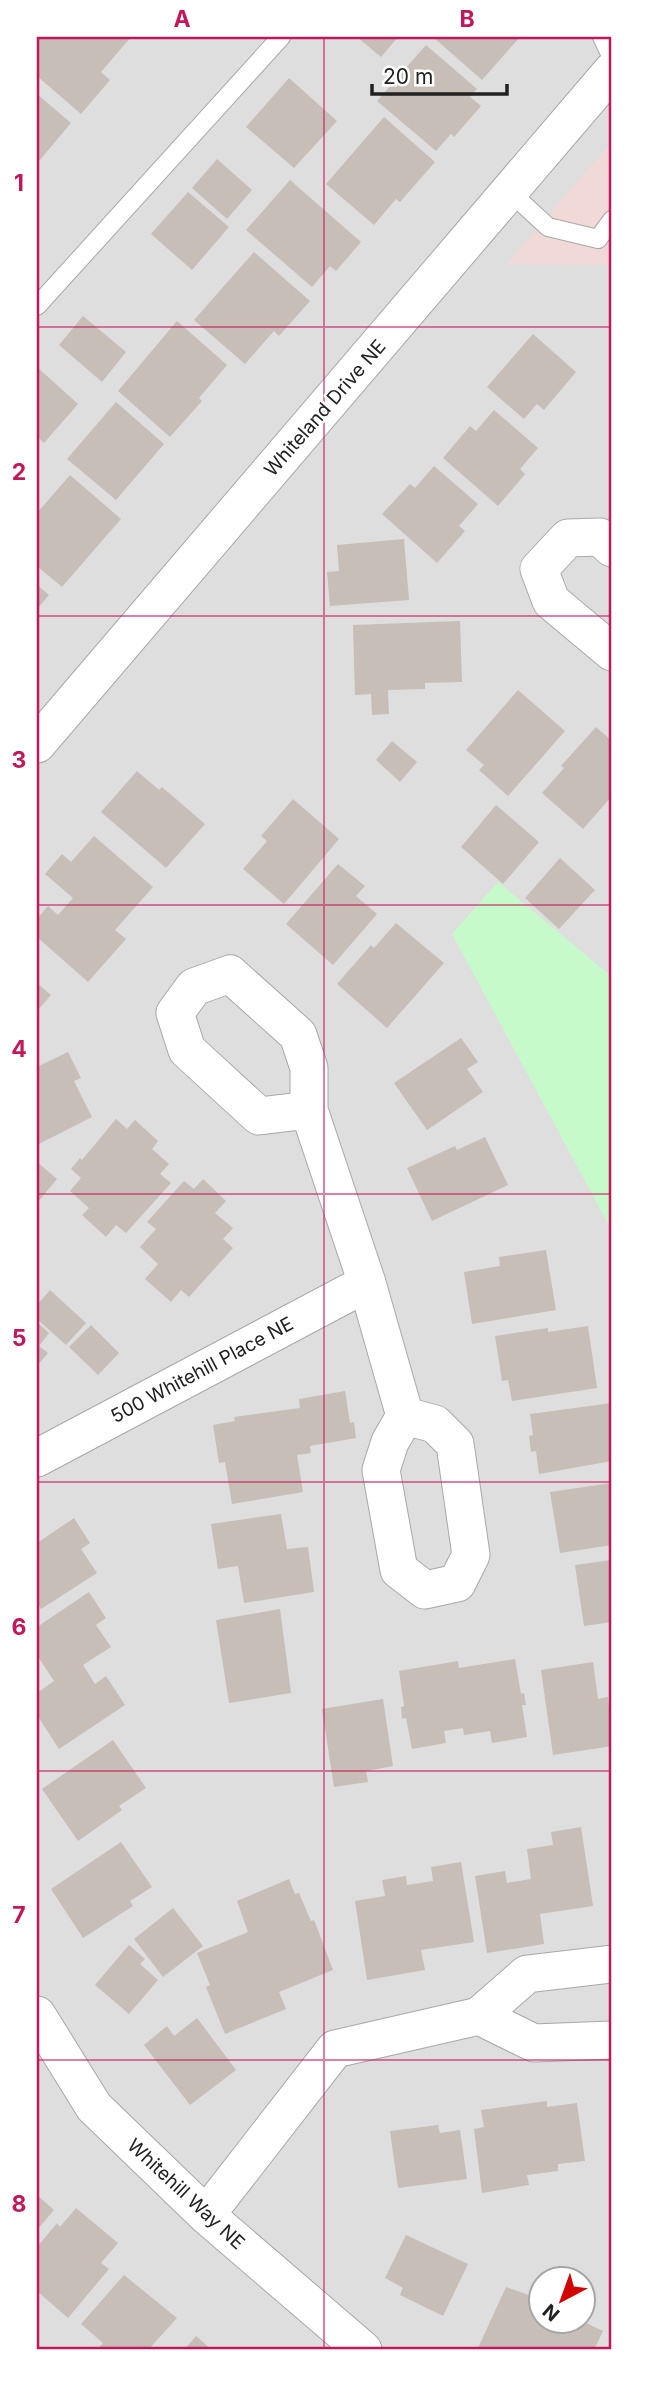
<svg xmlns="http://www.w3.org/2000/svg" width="649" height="2387" font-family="Inter,sans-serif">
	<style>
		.residential { fill: #dfdede; fill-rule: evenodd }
		.commercial { fill: #f1d9d8 }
		.park { fill: #c6facb }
		.building { fill: #c6beb7 }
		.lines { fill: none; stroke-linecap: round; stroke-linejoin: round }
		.service-casing { stroke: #a8a8a8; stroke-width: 20 }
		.minor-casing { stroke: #a8a8a8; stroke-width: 39 }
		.service { stroke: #fff; stroke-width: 18 }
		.minor { stroke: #fff; stroke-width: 37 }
		.grid { fill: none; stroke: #c2185b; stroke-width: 2; stroke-opacity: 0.55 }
		.labels { text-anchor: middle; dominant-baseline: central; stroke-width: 5; stroke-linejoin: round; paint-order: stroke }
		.street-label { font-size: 19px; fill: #212121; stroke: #fff }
		.neatline { fill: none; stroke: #c2185b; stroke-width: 2.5 }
		.grid-label { font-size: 23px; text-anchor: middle; font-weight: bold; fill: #c2185b }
	</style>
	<rect width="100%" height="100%" fill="#f1eee8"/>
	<path class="residential" d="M 37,37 L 612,37 L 612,2350 L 37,2350 ZM 540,2278 L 582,2278 L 582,2320 L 540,2320 Z"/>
	<path class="commercial" d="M 612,142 L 612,265 L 507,264 Z"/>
	<path class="park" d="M 498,882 L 612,977 L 612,1231 L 452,934 Z"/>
	<path class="building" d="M 37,37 L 131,37 L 101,72 L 110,80 L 81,114 L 37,76 Z
		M 357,37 L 398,37 L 381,57 Z
		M 433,37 L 520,37 L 482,80 Z
		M 426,45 L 477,89 L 470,97 L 481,106 L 454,137 L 451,134 L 436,151 L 377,101 Z
		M 289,78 L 337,121 L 294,168 L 246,127 Z
		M 37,94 L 71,123 L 39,161 L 37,159 Z
		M 384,117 L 435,162 L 400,202 L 396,199 L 374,225 L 326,184 Z
		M 217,159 L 252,190 L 227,219 L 192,188 Z
		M 290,180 L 361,242 L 336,271 L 330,266 L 312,287 L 246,230 Z
		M 188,192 L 229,227 L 192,270 L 151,234 Z
		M 254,252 L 310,301 L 279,336 L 274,331 L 245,364 L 194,320 Z
		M 83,316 L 126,352 L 102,382 L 59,345 Z
		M 177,321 L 227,365 L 199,398 L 202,401 L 170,437 L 118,391 Z
		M 533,334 L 576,372 L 544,410 L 537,404 L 524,419 L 487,387 Z
		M 37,367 L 78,404 L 44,443 L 37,436 Z
		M 116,402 L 164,444 L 116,500 L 67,459 Z
		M 494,410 L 538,448 L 520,469 L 525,474 L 498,506 L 443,458 L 470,426 L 476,431 Z
		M 434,466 L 478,504 L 459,526 L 465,531 L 437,563 L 382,514 L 410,484 L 415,488 Z
		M 70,475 L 121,519 L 62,587 L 37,566 L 37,513 Z
		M 404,539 L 409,600 L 330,606 L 327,572 L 339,571 L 337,545 Z
		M 37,585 L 49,595 L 37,609 Z
		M 460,621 L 462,682 L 425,683 L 425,689 L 388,690 L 389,714 L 372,715 L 371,694 L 355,695 L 353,625 Z
		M 518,690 L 565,731 L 508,796 L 479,770 L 484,765 L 466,750 Z
		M 596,727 L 612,741 L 612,796 L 583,829 L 542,793 L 564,768 L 561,766 Z
		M 392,741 L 417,762 L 400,782 L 376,760 Z
		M 137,771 L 159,790 L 162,787 L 205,824 L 166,868 L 101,812 Z
		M 293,799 L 339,839 L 284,904 L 243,869 L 267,841 L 261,836 Z
		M 496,805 L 539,842 L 503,884 L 461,847 Z
		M 94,836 L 153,887 L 115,930 L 126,939 L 88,982 L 37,937 L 37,919 L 48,906 L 58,915 L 73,898 L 45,874 L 62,854 L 71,862 Z
		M 560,858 L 595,890 L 559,929 L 525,898 Z
		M 338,864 L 365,886 L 356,896 L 377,914 L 333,965 L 286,924 Z
		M 396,923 L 444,963 L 387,1028 L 337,984 L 371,945 L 374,948 Z
		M 37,983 L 51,995 L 37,1011 Z
		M 461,1038 L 478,1062 L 467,1069 L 483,1092 L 427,1130 L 394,1083 Z
		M 68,1052 L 81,1078 L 74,1081 L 92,1117 L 39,1144 L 37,1141 L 37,1067 Z
		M 116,1119 L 127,1129 L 135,1120 L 158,1141 L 152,1149 L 169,1164 L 160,1174 L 171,1183 L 126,1233 L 116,1225 L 106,1237 L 82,1215 L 89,1208 L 70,1191 L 81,1178 L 71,1169 L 80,1158 L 82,1160 Z
		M 485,1137 L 508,1185 L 432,1221 L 407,1168 L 455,1146 L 457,1150 Z
		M 37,1162 L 57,1179 L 37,1203 Z
		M 203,1179 L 226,1201 L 215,1213 L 233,1228 L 223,1239 L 233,1248 L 189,1297 L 181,1290 L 171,1302 L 145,1279 L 158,1264 L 140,1247 L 156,1229 L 147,1222 L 184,1181 L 194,1189 Z
		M 546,1250 L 556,1310 L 472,1324 L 464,1272 L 500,1266 L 499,1257 Z
		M 50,1290 L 86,1323 L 66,1345 L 37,1319 L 37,1305 Z
		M 37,1322 L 49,1333 L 39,1346 L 48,1353 L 37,1366 Z
		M 91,1325 L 119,1353 L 98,1375 L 69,1347 Z
		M 588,1326 L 597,1388 L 512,1401 L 508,1380 L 502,1381 L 495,1336 L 548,1328 L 548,1332 Z
		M 345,1391 L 350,1423 L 354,1422 L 356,1438 L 310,1446 L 311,1453 L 297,1455 L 303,1492 L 232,1504 L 225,1462 L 219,1463 L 213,1425 L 235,1421 L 234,1417 L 300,1408 L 299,1399 Z
		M 612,1403 L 612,1461 L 539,1474 L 536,1451 L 531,1452 L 529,1436 L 533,1435 L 530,1414 Z
		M 612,1483 L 612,1545 L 560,1553 L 550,1492 Z
		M 281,1514 L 287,1549 L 308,1547 L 314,1592 L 244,1603 L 238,1566 L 218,1569 L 211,1524 Z
		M 74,1518 L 90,1543 L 81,1549 L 97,1573 L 41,1609 L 37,1602 L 37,1543 Z
		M 612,1560 L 612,1622 L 584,1626 L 575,1565 Z
		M 89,1592 L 106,1618 L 96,1625 L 111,1647 L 83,1665 L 95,1684 L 106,1676 L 125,1705 L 59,1749 L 37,1715 L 37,1693 L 54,1681 L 37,1655 L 37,1627 Z
		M 280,1609 L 291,1693 L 229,1703 L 216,1620 Z
		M 515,1659 L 521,1694 L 524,1693 L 526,1705 L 522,1705 L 527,1737 L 492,1743 L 490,1731 L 464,1735 L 463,1728 L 444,1731 L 446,1743 L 412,1749 L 406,1718 L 402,1719 L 401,1707 L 404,1706 L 399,1671 L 458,1661 L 459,1668 Z
		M 593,1662 L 598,1699 L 608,1697 L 612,1746 L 553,1755 L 541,1670 Z
		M 383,1699 L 393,1766 L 366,1771 L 368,1782 L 334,1787 L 322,1709 Z
		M 113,1740 L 146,1788 L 119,1806 L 122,1810 L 78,1841 L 42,1789 Z
		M 581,1827 L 593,1906 L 540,1914 L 544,1944 L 487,1953 L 475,1876 L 505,1871 L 507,1883 L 531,1879 L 527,1849 L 553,1845 L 551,1832 Z
		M 121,1842 L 152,1887 L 130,1901 L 133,1906 L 83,1938 L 51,1889 Z
		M 461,1862 L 474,1942 L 421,1950 L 425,1970 L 367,1980 L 355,1901 L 385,1896 L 382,1880 L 406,1876 L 407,1885 L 433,1881 L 431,1867 Z
		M 289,1879 L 295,1894 L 299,1893 L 311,1921 L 314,1920 L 333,1970 L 279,1992 L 286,2009 L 225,2034 L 206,1987 L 210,1985 L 197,1953 L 248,1932 L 237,1901 Z
		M 173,1908 L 203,1946 L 163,1977 L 134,1939 Z
		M 129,1945 L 145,1959 L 140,1964 L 158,1980 L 129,2014 L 95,1985 Z
		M 197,2018 L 236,2070 L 190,2105 L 144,2045 L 167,2026 L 174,2036 Z
		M 547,2101 L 547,2107 L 577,2103 L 585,2161 L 558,2164 L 558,2171 L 527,2175 L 529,2185 L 482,2193 L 474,2129 L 484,2127 L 481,2110 Z
		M 438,2125 L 440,2133 L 460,2130 L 467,2179 L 398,2188 L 390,2131 Z
		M 37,2195 L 54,2210 L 37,2230 Z
		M 76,2208 L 118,2243 L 101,2263 L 109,2269 L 68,2318 L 37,2291 L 37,2247 L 57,2223 L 60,2227 Z
		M 406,2235 L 468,2264 L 443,2316 L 400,2295 L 403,2288 L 385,2278 Z
		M 124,2275 L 177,2318 L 148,2350 L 97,2350 L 103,2343 L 81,2324 Z
		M 506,2287 L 540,2299 L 540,2320 L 580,2320 L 603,2331 L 594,2350 L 484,2350 L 478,2348 Z
		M 196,2336 L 212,2350 L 184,2350 Z"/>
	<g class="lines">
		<g class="service-casing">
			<path id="service" d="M 602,37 L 612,58
				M 509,191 L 548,227 L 598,239 L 612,220
				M 37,306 L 281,37"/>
		</g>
		<g class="minor-casing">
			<path id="minor" d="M 612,548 L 600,537 L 568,538 L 539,569 L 551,601 L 612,652
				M 37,744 L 612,71
				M 309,1110 L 259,1116 L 187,1050 L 175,1013 L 194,987 L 230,974 L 298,1035 L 309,1068 L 309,1110 L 367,1283 L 405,1416 L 390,1442 L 381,1470 L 399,1570 L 425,1590 L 457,1583 L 471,1555 L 455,1444 L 435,1424 L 405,1416
				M 37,1458 L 367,1283
				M 37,2015 L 94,2107 L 206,2215 L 363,2350
				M 479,2016 L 534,2043 L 612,2040
				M 206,2215 L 335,2049 L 479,2016 L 527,1974 L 612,1964"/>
		</g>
		<use href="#service" class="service"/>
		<use href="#minor" class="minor"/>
	</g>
	<path class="grid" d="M 324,37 L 324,2350M 37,327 L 612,327M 37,616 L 612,616M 37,905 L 612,905M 37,1194 L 612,1194M 37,1482 L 612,1482M 37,1771 L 612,1771M 37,2060 L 612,2060"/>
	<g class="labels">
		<g class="street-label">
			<text transform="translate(325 408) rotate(-49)">Whiteland Drive NE</text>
			<text transform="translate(202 1370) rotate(-28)">500 Whitehill Place NE</text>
			<text transform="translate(186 2194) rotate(43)">Whitehill Way NE</text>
		</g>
	</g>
	<rect width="649" height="2387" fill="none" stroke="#ffffff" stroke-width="77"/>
	<g transform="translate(562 2300) rotate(221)"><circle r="33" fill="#ffffff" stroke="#a6a6a6" stroke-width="2"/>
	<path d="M0-5L12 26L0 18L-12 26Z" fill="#d10401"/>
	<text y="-10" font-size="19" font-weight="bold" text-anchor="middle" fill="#212121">N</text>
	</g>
	<path d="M372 84v10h135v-10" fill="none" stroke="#212121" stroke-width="3.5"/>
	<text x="383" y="84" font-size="21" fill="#212121" stroke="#ffffff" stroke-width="5" paint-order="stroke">20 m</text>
	<rect x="38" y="38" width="572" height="2310" class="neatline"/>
	<g class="grid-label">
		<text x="182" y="27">A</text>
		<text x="467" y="27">B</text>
		<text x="19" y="191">1</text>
		<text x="19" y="480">2</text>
		<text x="19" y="768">3</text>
		<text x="19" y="1057">4</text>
		<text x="19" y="1346">5</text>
		<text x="19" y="1635">6</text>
		<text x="19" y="1923">7</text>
		<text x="19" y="2212">8</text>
	</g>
</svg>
